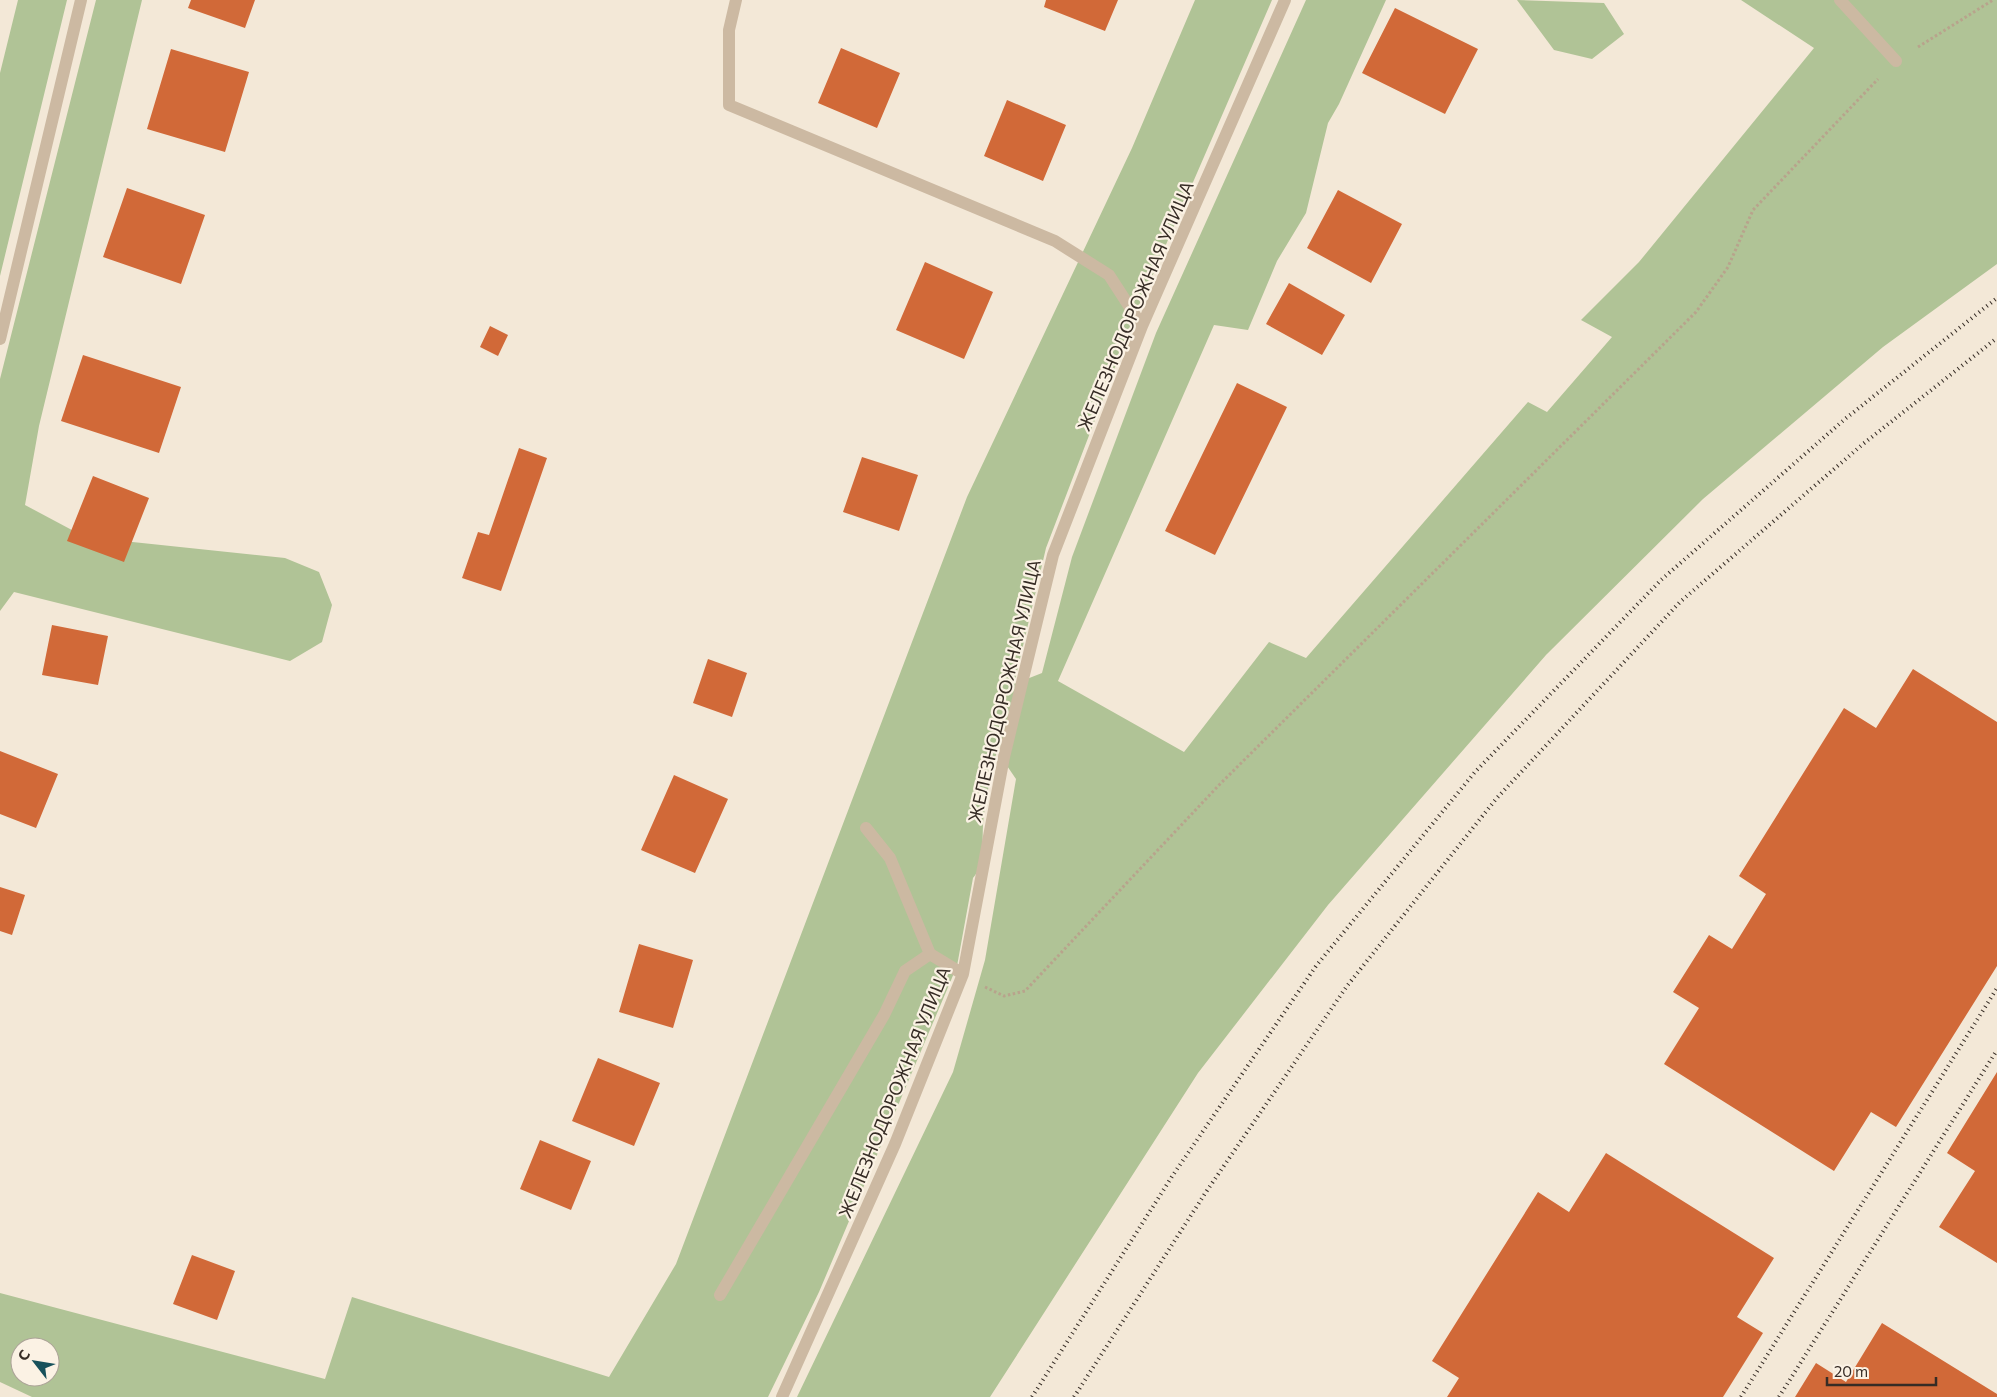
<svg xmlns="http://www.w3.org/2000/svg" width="1997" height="1397" font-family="Commissioner,sans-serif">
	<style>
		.green { fill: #b0c396; fill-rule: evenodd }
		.building { fill: #d16938 }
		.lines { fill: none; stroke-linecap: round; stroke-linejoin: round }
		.path { stroke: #b8a38c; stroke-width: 3; stroke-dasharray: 2.5 2.5; stroke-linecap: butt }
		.minor { stroke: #ccb9a2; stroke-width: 12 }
		.rail { stroke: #362c25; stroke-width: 4; stroke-dasharray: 1 4; stroke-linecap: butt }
		.labels { text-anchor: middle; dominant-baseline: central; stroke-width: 4.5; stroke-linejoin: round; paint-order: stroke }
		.street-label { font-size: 18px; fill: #362c25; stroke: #fbf2e4 }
	</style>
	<rect width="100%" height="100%" fill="#f3e8d7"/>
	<path class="green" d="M 18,0 L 67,0 L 0,276 L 0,73 Z
		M 96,0 L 142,0 L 39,426 L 25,505 L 85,537 L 285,558 L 319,572 L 332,605 L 322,642 L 290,661 L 14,592 L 0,611 L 0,379 Z
		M 1195,0 L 1272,0 L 1132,323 L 1046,548 L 1014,684 L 1042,673 L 1072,557 L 1156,333 L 1306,0 L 1386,0 L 1339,104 L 1328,123 L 1306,213 L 1277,261 L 1248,330 L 1214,325 L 1058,681 L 1184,752 L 1269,642 L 1306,658 L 1528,402 L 1547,412 L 1612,337 L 1581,320 L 1639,262 L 1814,48 L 1741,0 L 1997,0 L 1997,264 L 1883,347 L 1703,499 L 1546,655 L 1328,905 L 1198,1073 L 990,1397 L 797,1397 L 953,1072 L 985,960 L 1016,779 L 1003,760 L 1000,742 C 993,761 984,806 983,826 C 982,842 985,865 973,878 L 957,966 L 819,1292 L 768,1397 L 32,1397 L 0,1382 L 0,1293 L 325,1379 L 352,1297 L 609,1377 L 676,1264 L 967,497 L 1132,148 ZM 20,1347 L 50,1347 L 50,1377 L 20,1377 Z
		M 1517,0 L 1604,3 L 1624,34 L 1592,59 L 1554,50 Z"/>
	<path class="building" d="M 191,0 L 255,0 L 245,28 L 188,8 Z
		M 1046,0 L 1118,0 L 1105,31 L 1044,7 Z
		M 1395,8 L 1478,49 L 1445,114 L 1362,73 Z
		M 841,48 L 900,73 L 877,128 L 818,103 Z
		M 171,49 L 249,72 L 225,152 L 147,129 Z
		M 1007,100 L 1066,125 L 1043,181 L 984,156 Z
		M 127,188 L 205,215 L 181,284 L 103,257 Z
		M 1338,190 L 1402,224 L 1371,283 L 1307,248 Z
		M 925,262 L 993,292 L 964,359 L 896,330 Z
		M 1289,283 L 1345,315 L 1322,355 L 1266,324 Z
		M 490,326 L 508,335 L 498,356 L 480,347 Z
		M 83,355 L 181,387 L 159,453 L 61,421 Z
		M 1237,383 L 1287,407 L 1215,555 L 1165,531 Z
		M 519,448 L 547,458 L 501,591 L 462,578 L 478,532 L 489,535 Z
		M 862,457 L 918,475 L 899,531 L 843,512 Z
		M 93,476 L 149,498 L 124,562 L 67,541 Z
		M 52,625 L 108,636 L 98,685 L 42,675 Z
		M 708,659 L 747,673 L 732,717 L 693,703 Z
		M 1913,669 L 1997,722 L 1997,966 L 1896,1127 L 1871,1112 L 1834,1171 L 1664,1064 L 1699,1008 L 1673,992 L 1709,935 L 1732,949 L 1766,894 L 1739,876 L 1844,708 L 1876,728 Z
		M 0,751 L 58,774 L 36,828 L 0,814 Z
		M 674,775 L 728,799 L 695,873 L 641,850 Z
		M 0,887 L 25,895 L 12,935 L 0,931 Z
		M 639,944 L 693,960 L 673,1028 L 619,1012 Z
		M 598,1058 L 660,1083 L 634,1146 L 572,1121 Z
		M 1997,1072 L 1997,1263 L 1939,1227 L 1975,1171 L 1947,1153 Z
		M 540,1140 L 591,1161 L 571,1210 L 520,1189 Z
		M 1606,1153 L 1774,1258 L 1737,1317 L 1763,1333 L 1723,1397 L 1447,1397 L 1459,1378 L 1432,1361 L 1538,1192 L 1569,1212 Z
		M 192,1255 L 235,1271 L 217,1320 L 173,1304 Z
		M 1882,1323 L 1997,1394 L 1997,1397 L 1795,1397 L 1816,1363 L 1846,1382 Z"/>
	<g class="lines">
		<path class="path" d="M 1918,47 L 1993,0
			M 985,987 L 1004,996 L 1025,991 L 1220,784 L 1696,312 L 1728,267 L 1753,210 L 1878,79"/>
		<path class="minor" d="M 736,0 L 729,30 L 729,105 L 1055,241 L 1109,275 L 1142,326
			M 1840,0 L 1896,61
			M 0,339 L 81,0
			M 866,828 L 890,858 L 930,954
			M 720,1295 L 884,1015 L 905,971 L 930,954 L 963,974
			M 782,1397 L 895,1144 L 963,974 L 1004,757 L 1053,555 L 1142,326 L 1285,0"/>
		<path class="rail" d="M 1032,1397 L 1173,1175 L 1316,966 L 1475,772 L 1661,580 L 1845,419 L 1997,298
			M 1074,1397 L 1206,1192 L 1347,986 L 1496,799 L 1680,602 L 1863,444 L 1997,338
			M 1741,1397 L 1997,988
			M 1779,1397 L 1997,1050"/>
	</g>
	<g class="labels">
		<g class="street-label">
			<text transform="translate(1135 306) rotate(-67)">ЖЕЛЕЗНОДОРОЖНАЯ УЛИЦА</text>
			<text transform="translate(1004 691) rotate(-77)">ЖЕЛЕЗНОДОРОЖНАЯ УЛИЦА</text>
			<text transform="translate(894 1092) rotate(-68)">ЖЕЛЕЗНОДОРОЖНАЯ УЛИЦА</text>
		</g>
	</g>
	<g transform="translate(35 1362) rotate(301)"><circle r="24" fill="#fbf2e4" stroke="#aca398"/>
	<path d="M0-4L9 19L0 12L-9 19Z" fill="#17515b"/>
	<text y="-8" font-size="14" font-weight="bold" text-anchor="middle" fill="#362c25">С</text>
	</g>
	<path d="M1827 1377v8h109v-8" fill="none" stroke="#362c25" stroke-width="2.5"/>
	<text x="1834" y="1377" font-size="15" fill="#362c25" stroke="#fbf2e4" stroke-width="4" paint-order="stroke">20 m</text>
</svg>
